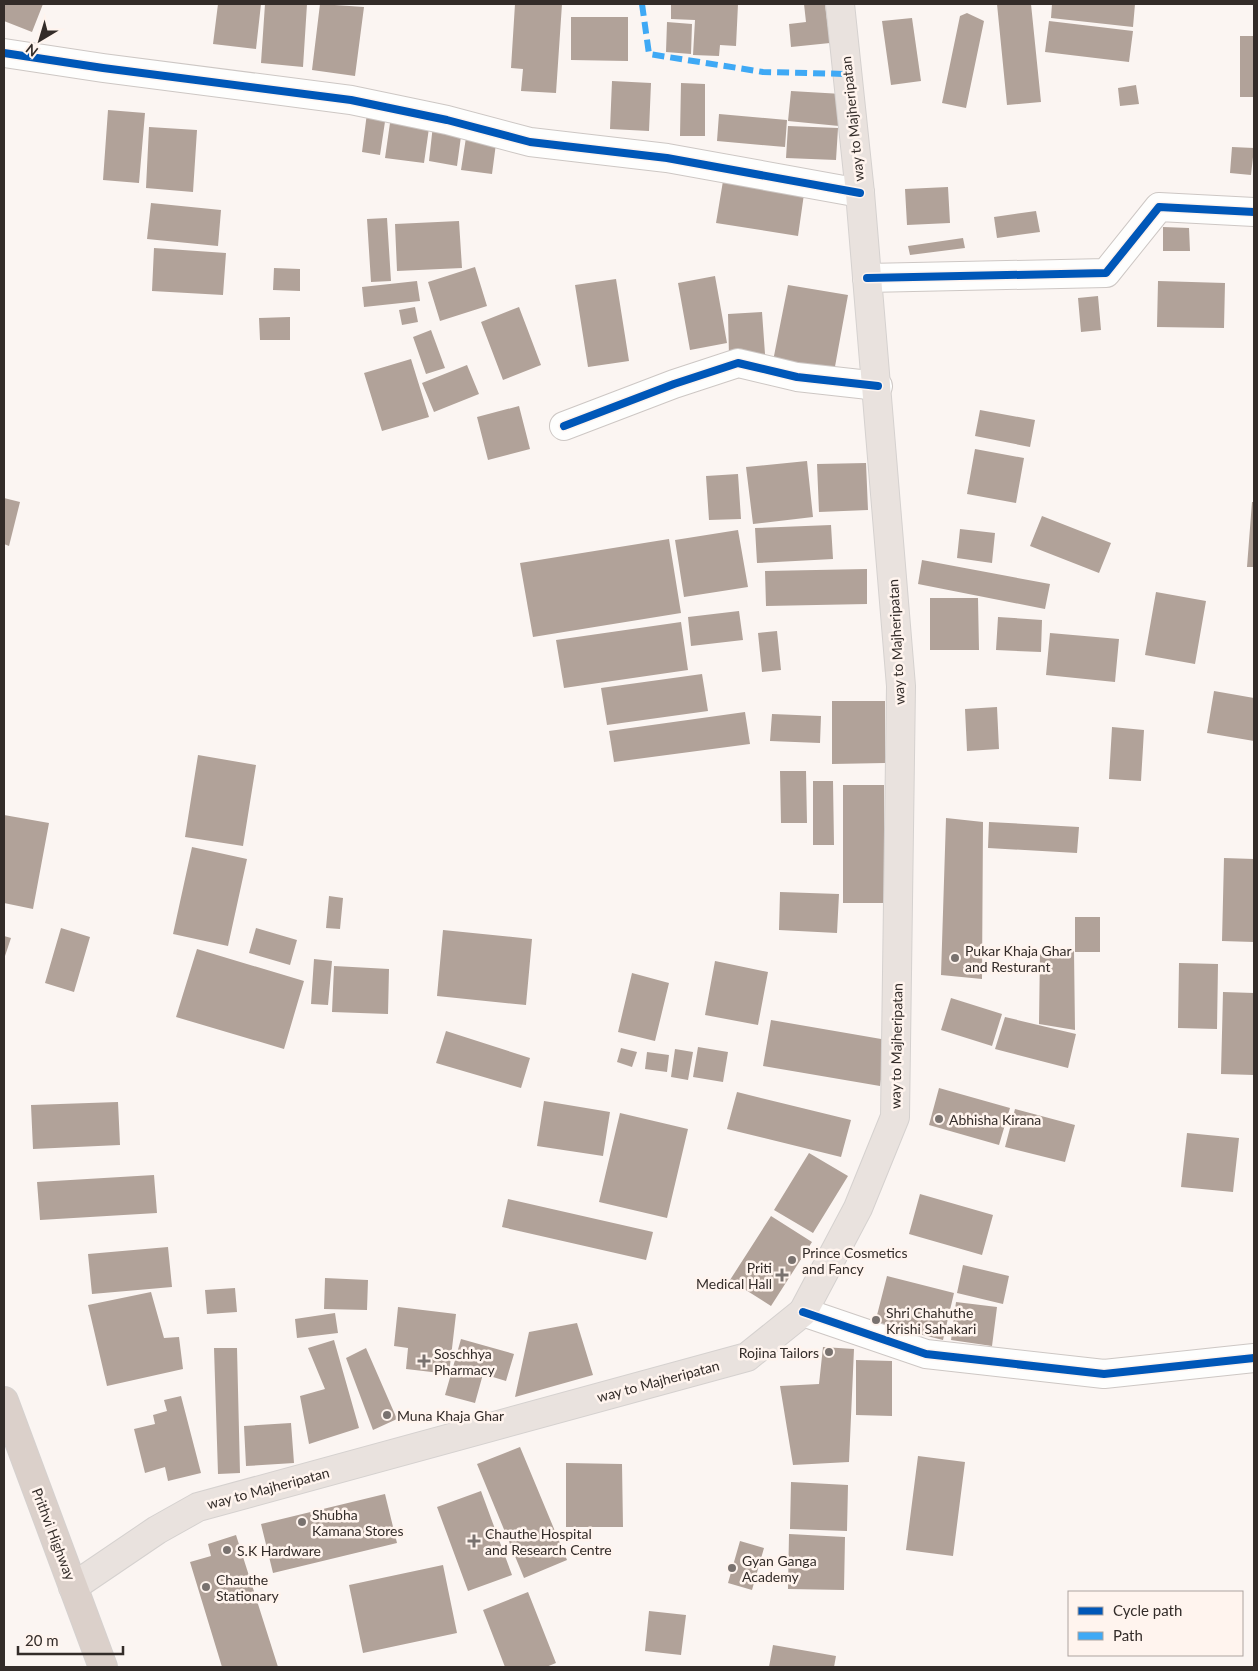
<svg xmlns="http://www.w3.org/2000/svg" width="1258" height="1671" font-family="Lato,sans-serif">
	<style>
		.building { fill: #b1a299 }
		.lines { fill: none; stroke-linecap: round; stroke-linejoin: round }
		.minor-casing { stroke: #cdc7c4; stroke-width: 30 }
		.major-casing { stroke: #d5d1cf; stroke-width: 30 }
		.highway-casing { stroke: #d5d1cf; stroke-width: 30 }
		.minor { stroke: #fefefd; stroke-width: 28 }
		.major { stroke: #e9e2de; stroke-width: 28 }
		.highway { stroke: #dbd0ca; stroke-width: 28 }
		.quiet { stroke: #3fa9f5; stroke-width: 6; stroke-dasharray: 12 6; stroke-linecap: butt }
		.cycleway-casing { stroke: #fff4ee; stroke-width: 11 }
		.cycleway { stroke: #0057b8; stroke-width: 8 }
		.poi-dot { fill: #79726f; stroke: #fff4ee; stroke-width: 2 }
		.labels { text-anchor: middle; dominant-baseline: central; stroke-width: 5; stroke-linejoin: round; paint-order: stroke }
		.street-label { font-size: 14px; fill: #332c29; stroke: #fff4ee }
		.poi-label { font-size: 14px; fill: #332c29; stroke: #fff4ee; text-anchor: start }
	</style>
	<rect width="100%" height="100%" fill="#fbf5f2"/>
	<path class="building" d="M 4,4 L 43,4 L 32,32 L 4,21 Z
		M 218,4 L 261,4 L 256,49 L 213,44 Z
		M 265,4 L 307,4 L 303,67 L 261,63 Z
		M 320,4 L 364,7 L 355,76 L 312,70 Z
		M 515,4 L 562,4 L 556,93 L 521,91 L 523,69 L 511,68 Z
		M 671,4 L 738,4 L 736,46 L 720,45 L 719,56 L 693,55 L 695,20 L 671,19 Z
		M 804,4 L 825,4 L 830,43 L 791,47 L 789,24 L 806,22 Z
		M 997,4 L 1031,4 L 1041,102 L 1007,105 Z
		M 1052,4 L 1135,4 L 1133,27 L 1051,18 Z
		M 967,13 L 984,21 L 966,108 L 942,103 L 960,16 Z
		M 571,17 L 628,17 L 628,61 L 571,60 Z
		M 912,18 L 921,81 L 891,85 L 882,21 Z
		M 1049,21 L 1133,31 L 1129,62 L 1045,52 Z
		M 667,22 L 692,24 L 691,54 L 666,52 Z
		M 1240,36 L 1254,36 L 1254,97 L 1240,97 Z
		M 612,81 L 651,83 L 649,131 L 610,129 Z
		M 681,83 L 705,84 L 705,136 L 680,136 Z
		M 1136,85 L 1139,104 L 1120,106 L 1118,88 Z
		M 791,91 L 842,94 L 839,126 L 788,121 Z
		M 108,110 L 145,113 L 139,183 L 103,180 Z
		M 367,113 L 386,115 L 380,155 L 362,152 Z
		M 719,114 L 787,120 L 785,147 L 717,141 Z
		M 391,116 L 430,121 L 424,163 L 385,158 Z
		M 433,125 L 462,129 L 457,166 L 429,161 Z
		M 788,126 L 838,128 L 836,160 L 786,158 Z
		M 149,127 L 197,130 L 193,192 L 146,188 Z
		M 467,131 L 497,136 L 492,174 L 461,170 Z
		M 1232,147 L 1254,148 L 1251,175 L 1230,173 Z
		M 723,181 L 804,194 L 798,236 L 716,223 Z
		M 948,187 L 950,223 L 907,225 L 905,189 Z
		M 151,203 L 221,210 L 218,246 L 147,239 Z
		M 1036,211 L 1040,232 L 997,238 L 994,217 Z
		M 387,218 L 391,281 L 371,282 L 367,219 Z
		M 459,221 L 462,268 L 397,271 L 395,224 Z
		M 1163,227 L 1189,228 L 1190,251 L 1163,251 Z
		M 963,238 L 965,248 L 910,255 L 908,246 Z
		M 154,248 L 226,253 L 223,295 L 152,291 Z
		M 475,267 L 487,306 L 440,321 L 428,282 Z
		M 274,268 L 300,269 L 300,291 L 273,290 Z
		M 715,276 L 727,343 L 690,350 L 678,283 Z
		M 616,279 L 629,361 L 588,367 L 575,285 Z
		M 417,281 L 420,301 L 364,307 L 362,287 Z
		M 1158,281 L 1225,283 L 1224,328 L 1157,327 Z
		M 788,285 L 848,295 L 834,372 L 773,361 Z
		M 1098,296 L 1101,330 L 1081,332 L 1078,298 Z
		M 415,307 L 418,322 L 402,325 L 399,310 Z
		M 519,307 L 541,365 L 503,380 L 481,322 Z
		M 762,312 L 765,354 L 729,356 L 728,314 Z
		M 290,317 L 290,340 L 260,340 L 259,318 Z
		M 431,330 L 445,368 L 426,374 L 413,337 Z
		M 411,359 L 429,417 L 382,431 L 364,373 Z
		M 467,365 L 479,394 L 434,412 L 422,383 Z
		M 519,406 L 530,449 L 488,460 L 477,417 Z
		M 980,410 L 1035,420 L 1030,447 L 975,436 Z
		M 975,449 L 1024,458 L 1016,503 L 967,494 Z
		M 807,461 L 813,517 L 753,524 L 746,467 Z
		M 866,463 L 868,510 L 819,512 L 817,464 Z
		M 738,474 L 741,519 L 709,520 L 706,476 Z
		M 4,498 L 20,502 L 9,546 L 4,544 Z
		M 1252,502 L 1254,502 L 1254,567 L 1247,567 Z
		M 1042,516 L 1111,543 L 1099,573 L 1030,546 Z
		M 831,525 L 833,559 L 757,563 L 755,528 Z
		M 960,529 L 995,533 L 992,563 L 957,558 Z
		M 738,530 L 748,587 L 684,597 L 675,540 Z
		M 669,539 L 681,613 L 533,637 L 520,563 Z
		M 922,560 L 1050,584 L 1045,609 L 918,584 Z
		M 867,569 L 867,604 L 766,606 L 765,571 Z
		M 1156,592 L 1206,601 L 1195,664 L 1145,655 Z
		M 930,598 L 978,598 L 979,650 L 930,650 Z
		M 739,611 L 743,640 L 691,646 L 688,617 Z
		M 998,617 L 1042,620 L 1041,652 L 996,650 Z
		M 681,622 L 688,670 L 564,688 L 556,640 Z
		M 777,631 L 781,670 L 762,672 L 758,633 Z
		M 1050,633 L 1119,639 L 1115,682 L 1046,675 Z
		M 702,674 L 708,711 L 607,725 L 601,688 Z
		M 1214,691 L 1254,698 L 1254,741 L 1207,733 Z
		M 832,701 L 885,701 L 885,763 L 832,764 Z
		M 997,707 L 999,749 L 967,751 L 965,709 Z
		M 745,712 L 750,744 L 614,762 L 609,731 Z
		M 772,714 L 821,716 L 820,743 L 770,741 Z
		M 1112,727 L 1144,730 L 1141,781 L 1109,779 Z
		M 198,755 L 256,765 L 243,846 L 185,837 Z
		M 780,771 L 806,771 L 807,823 L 781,823 Z
		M 813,781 L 833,781 L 834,845 L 813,845 Z
		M 843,785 L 884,785 L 884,903 L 843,903 Z
		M 4,815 L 49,823 L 33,909 L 4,903 Z
		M 946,818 L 983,822 L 982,979 L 941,975 Z
		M 989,822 L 1079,827 L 1077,853 L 988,848 Z
		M 192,847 L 247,859 L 228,946 L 173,934 Z
		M 1224,858 L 1254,859 L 1254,942 L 1222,941 Z
		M 780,892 L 839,894 L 837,933 L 779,930 Z
		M 329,896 L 343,898 L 340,929 L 326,928 Z
		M 1075,917 L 1100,917 L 1100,952 L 1075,952 Z
		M 61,928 L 90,937 L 74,992 L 45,983 Z
		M 256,928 L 297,940 L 290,965 L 249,953 Z
		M 443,930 L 532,939 L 526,1005 L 437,996 Z
		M 4,936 L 11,938 L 4,959 Z
		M 197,949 L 304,981 L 284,1049 L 176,1017 Z
		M 1040,950 L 1074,951 L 1075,1030 L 1039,1024 Z
		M 314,959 L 332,961 L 328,1005 L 311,1004 Z
		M 715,961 L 768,972 L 758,1025 L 705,1015 Z
		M 1179,963 L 1218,964 L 1217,1029 L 1178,1028 Z
		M 334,966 L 389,969 L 388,1014 L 332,1012 Z
		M 632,973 L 669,983 L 655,1041 L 618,1032 Z
		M 1223,992 L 1254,993 L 1254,1075 L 1221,1074 Z
		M 951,998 L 1002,1014 L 992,1046 L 941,1030 Z
		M 1005,1017 L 1076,1034 L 1068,1068 L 995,1049 Z
		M 771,1020 L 887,1040 L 880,1086 L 763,1066 Z
		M 446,1031 L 530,1058 L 521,1088 L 436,1063 Z
		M 698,1047 L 728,1052 L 723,1082 L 693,1077 Z
		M 621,1048 L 637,1052 L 632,1067 L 617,1062 Z
		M 675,1049 L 693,1052 L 688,1080 L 671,1077 Z
		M 647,1052 L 669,1055 L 667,1072 L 645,1069 Z
		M 939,1088 L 1010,1108 L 999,1145 L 929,1125 Z
		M 737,1092 L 851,1120 L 841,1157 L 727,1129 Z
		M 544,1101 L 610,1112 L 603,1156 L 537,1146 Z
		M 118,1102 L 120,1145 L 33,1149 L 31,1105 Z
		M 1015,1109 L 1075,1125 L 1065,1162 L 1005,1147 Z
		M 620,1113 L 688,1129 L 667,1218 L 599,1202 Z
		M 1187,1133 L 1239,1138 L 1233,1192 L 1181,1187 Z
		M 809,1153 L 848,1176 L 813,1233 L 774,1210 Z
		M 154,1175 L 157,1213 L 40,1220 L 37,1182 Z
		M 920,1194 L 993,1215 L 982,1255 L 909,1234 Z
		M 508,1199 L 653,1232 L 646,1260 L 502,1227 Z
		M 771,1216 L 812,1242 L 771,1306 L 730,1280 Z
		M 168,1247 L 172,1287 L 92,1294 L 88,1254 Z
		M 963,1265 L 1009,1276 L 1003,1304 L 957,1293 Z
		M 887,1276 L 954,1293 L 943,1340 L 875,1323 Z
		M 325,1278 L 368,1280 L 367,1310 L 324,1309 Z
		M 235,1288 L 237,1312 L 207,1314 L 205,1290 Z
		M 151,1292 L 164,1338 L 179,1337 L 183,1369 L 107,1386 L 88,1305 Z
		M 956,1302 L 997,1307 L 992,1346 L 951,1340 Z
		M 398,1307 L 456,1314 L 449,1374 L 406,1369 L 408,1348 L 394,1346 Z
		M 335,1313 L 338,1333 L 297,1338 L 295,1319 Z
		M 577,1323 L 593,1375 L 515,1397 L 529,1332 Z
		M 461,1339 L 514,1354 L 506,1381 L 483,1374 L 475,1403 L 445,1395 Z
		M 334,1340 L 359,1428 L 309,1444 L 300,1396 L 325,1389 L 308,1348 Z
		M 823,1347 L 854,1349 L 849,1462 L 793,1465 L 780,1386 L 819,1384 Z
		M 214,1348 L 237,1348 L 240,1473 L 218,1474 Z
		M 366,1348 L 397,1419 L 373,1430 L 346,1358 Z
		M 856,1360 L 892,1361 L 892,1416 L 856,1415 Z
		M 181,1396 L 201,1473 L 168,1481 L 165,1467 L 145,1473 L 134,1429 L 155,1424 L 153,1415 L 167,1411 L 164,1400 Z
		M 291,1423 L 294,1463 L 246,1466 L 244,1426 Z
		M 520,1447 L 567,1560 L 524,1578 L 477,1464 Z
		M 918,1456 L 965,1462 L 953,1556 L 906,1550 Z
		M 566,1463 L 622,1464 L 623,1527 L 566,1527 Z
		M 791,1482 L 848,1485 L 847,1531 L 790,1529 Z
		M 481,1491 L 512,1575 L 468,1591 L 437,1507 Z
		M 385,1494 L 397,1543 L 273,1573 L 261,1524 Z
		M 789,1534 L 845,1537 L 844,1590 L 788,1589 Z
		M 236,1535 L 278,1667 L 222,1667 L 190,1562 L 211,1556 L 208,1544 Z
		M 740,1541 L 764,1548 L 752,1590 L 728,1583 Z
		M 443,1565 L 457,1633 L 363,1653 L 349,1585 Z
		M 528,1592 L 556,1663 L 546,1667 L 505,1667 L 483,1610 Z
		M 649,1611 L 686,1615 L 681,1655 L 645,1651 Z
		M 773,1645 L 836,1656 L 834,1667 L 769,1667 Z"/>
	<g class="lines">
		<g class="minor-casing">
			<path id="minor" d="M 4,53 L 103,68 L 351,100 L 447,120 L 530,142 L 667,158 L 860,193
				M 867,278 L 1106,273 L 1159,207 L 1254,212
				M 564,426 L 674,384 L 738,363 L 797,377 L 878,386
				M 803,1312 L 926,1354 L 1104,1374 L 1254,1358"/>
		</g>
		<g class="major-casing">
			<path id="major" d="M 73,1587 L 157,1530 L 198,1507 L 747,1357 L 803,1312 L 858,1208 L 895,1117 L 901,686 L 860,193 L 840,4"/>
		</g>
		<g class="highway-casing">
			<path id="highway" d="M 4,1401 L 103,1667"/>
		</g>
		<use href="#minor" class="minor"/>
		<use href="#major" class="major"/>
		<use href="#highway" class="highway"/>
		<path class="quiet" d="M 642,4 L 649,54 L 763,72 L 847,74"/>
		<g class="cycleway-casing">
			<path id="cycleway" d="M 4,53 L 103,68 L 351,100 L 447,120 L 530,142 L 667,158 L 860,193
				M 867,278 L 1106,273 L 1159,207 L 1254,212
				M 564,426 L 674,384 L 738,363 L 797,377 L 878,386
				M 803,1312 L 926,1354 L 1104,1374 L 1254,1358"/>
		</g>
		<use href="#cycleway" class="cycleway"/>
	</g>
	<g class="poi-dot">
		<circle cx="955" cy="958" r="5"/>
		<circle cx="939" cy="1119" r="5"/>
		<circle cx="792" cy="1260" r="5"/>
		<path d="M779.5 1267.5h5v5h5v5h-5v5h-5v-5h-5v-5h5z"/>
		<circle cx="876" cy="1320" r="5"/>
		<circle cx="829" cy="1352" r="5"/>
		<path d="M421.5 1353.5h5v5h5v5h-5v5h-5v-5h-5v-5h5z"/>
		<circle cx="387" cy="1415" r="5"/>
		<circle cx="302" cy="1522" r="5"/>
		<path d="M471.5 1533.5h5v5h5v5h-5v5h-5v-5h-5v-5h5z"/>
		<circle cx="227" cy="1550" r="5"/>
		<circle cx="732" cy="1568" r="5"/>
		<circle cx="206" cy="1587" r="5"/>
	</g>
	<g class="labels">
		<g class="street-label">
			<text transform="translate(852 119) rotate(-96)">way to Majheripatan</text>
			<text transform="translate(896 642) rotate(-93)">way to Majheripatan</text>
			<text transform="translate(896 1046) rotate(-89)">way to Majheripatan</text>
			<text transform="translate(658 1381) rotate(-15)">way to Majheripatan</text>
			<text transform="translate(268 1488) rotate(-15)">way to Majheripatan</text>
			<text transform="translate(54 1534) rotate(69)">Prithvi Highway</text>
		</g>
		<g class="poi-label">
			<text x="965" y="950">Pukar Khaja Ghar<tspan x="965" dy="16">and Resturant</tspan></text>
			<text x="949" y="1119">Abhisha Kirana</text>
			<text x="802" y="1252">Prince Cosmetics<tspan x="802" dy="16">and Fancy</tspan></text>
			<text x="772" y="1267" text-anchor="end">Priti<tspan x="772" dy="16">Medical Hall</tspan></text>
			<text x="886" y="1312">Shri Chahuthe<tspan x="886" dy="16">Krishi Sahakari</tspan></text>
			<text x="819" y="1352" text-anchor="end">Rojina Tailors</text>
			<text x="434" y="1353">Soschhya<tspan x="434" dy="16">Pharmacy</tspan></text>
			<text x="397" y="1415">Muna Khaja Ghar</text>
			<text x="312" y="1514">Shubha<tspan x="312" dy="16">Kamana Stores</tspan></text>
			<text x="485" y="1533">Chauthe Hospital<tspan x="485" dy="16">and Research Centre</tspan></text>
			<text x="237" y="1550">S.K Hardware</text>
			<text x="742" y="1560">Gyan Ganga<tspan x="742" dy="16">Academy</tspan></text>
			<text x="216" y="1579">Chauthe<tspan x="216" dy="16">Stationary</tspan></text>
		</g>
	</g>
	<rect width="1258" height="1671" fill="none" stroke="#332c29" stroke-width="10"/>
	<rect x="1068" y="1591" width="175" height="65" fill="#fff4ee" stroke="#ada49f"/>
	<rect x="1078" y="1607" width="25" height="8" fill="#0057b8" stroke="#ada49f"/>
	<text x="1113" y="1616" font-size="15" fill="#332c29">Cycle path</text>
	<rect x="1078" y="1632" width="25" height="8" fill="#3fa9f5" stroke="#ada49f"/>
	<text x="1113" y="1641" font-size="15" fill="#332c29">Path</text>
	<g transform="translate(40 40) rotate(218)" stroke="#fff4ee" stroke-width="4" paint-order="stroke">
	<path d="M0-4L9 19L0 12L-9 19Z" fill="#332c29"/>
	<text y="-8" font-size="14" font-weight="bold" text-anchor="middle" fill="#332c29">N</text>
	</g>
	<path d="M18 1646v8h105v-8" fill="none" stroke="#332c29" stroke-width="2.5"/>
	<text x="25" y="1646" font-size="15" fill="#332c29" stroke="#fff4ee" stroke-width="4" paint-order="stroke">20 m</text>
</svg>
